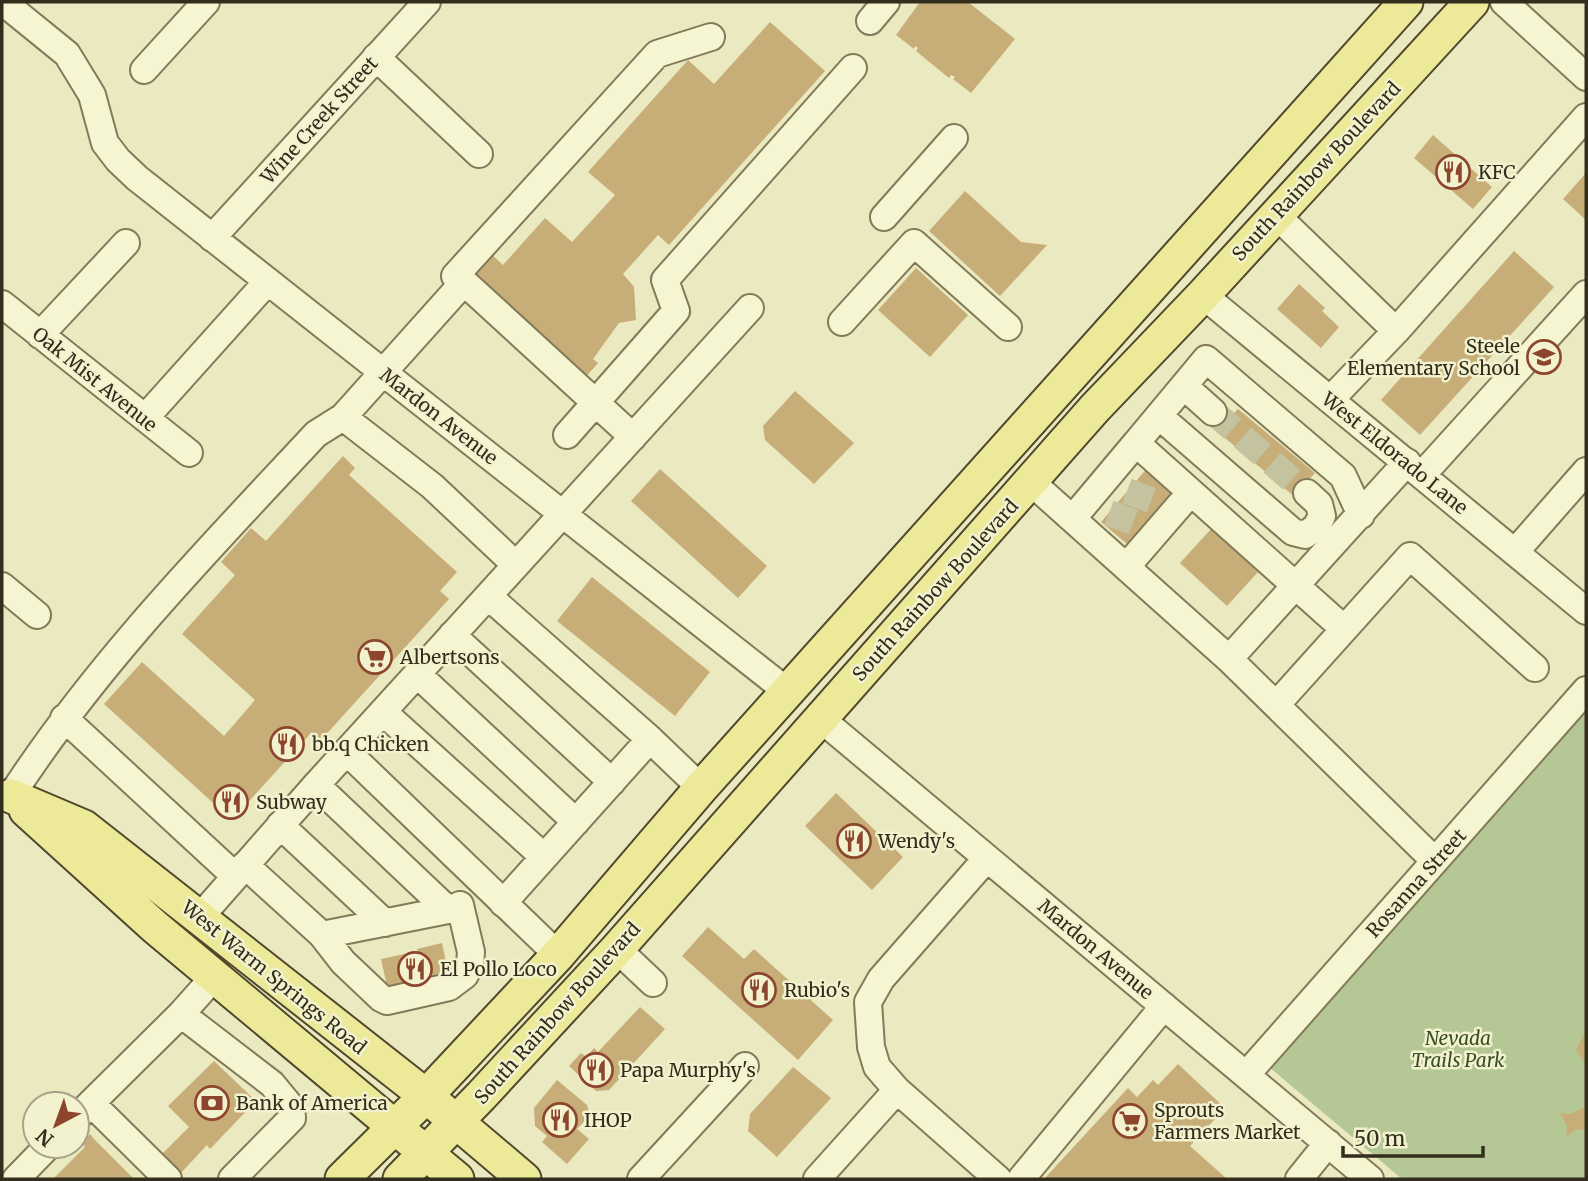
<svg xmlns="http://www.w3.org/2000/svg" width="1588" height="1181" font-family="Merriweather,serif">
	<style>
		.green { fill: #b4c795 }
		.building { fill: #c7ad78 }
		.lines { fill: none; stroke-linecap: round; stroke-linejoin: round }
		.minor-tunnel { stroke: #c5c39f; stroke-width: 26; stroke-dasharray: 26 13; stroke-linecap: butt }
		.minor-casing { stroke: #827a59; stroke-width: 30 }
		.major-casing { stroke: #50472d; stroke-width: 37 }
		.minor { stroke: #f6f5d2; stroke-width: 26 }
		.major { stroke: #ece999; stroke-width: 33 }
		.labels { text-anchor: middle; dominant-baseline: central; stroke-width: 5; stroke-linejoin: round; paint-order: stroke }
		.street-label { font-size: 19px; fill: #332d1d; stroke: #f3f2cf }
		.poi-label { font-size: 19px; fill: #332d1d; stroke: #f3f2cf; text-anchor: start }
		.park-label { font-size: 19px; font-style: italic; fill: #384e24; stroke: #f3f2cf }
	</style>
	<rect width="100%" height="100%" fill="#eae9c0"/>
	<path class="green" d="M 1586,712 L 1586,1179 L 1402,1179 L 1269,1067 Z"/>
	<path class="building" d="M 920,2 L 968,2 L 1015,39 L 971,93 L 953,79 L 955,77 L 951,75 L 949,78 L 916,51 L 918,48 L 915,46 L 914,49 L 896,35 Z
		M 770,22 L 825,71 L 669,245 L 658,235 L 623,274 L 634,287 L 636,320 L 619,323 L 593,359 L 598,363 L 581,382 L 464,278 L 488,251 L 503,265 L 545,218 L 572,242 L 615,195 L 588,172 L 688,60 L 714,84 Z
		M 1433,135 L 1492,187 L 1473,209 L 1414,158 Z
		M 1586,173 L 1586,220 L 1563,199 Z
		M 965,191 L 1021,242 L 1047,245 L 1000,296 L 929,231 Z
		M 1514,251 L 1554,287 L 1420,435 L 1381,400 Z
		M 916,268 L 968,315 L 930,357 L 878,310 Z
		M 1299,284 L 1325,308 L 1322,311 L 1339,327 L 1321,348 L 1277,309 Z
		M 795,391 L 854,443 L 814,484 L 765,440 L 763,426 Z
		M 1222,403 L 1234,413 L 1238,409 L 1315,473 L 1305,484 L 1301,502 L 1206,422 Z
		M 343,456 L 355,468 L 349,475 L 457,572 L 440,591 L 449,599 L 321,740 L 312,732 L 232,820 L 104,704 L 142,662 L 224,736 L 255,700 L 182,634 L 235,575 L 221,562 L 251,528 L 266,541 Z
		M 1149,466 L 1175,488 L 1127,544 L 1101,522 Z
		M 660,469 L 767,566 L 738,598 L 631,501 Z
		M 1211,529 L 1258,572 L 1227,606 L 1180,563 Z
		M 592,577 L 710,672 L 675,716 L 557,621 Z
		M 836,793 L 903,857 L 872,890 L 805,826 Z
		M 708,927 L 744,959 L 754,949 L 833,1020 L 798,1060 L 682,956 Z
		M 442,943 L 449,976 L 389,995 L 381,959 L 409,953 L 410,961 L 419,958 L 417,949 Z
		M 640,1007 L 665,1029 L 609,1090 L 596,1091 L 569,1066 L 581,1053 L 586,1057 L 594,1048 L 598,1052 Z
		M 1584,1034 L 1586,1034 L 1586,1065 L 1576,1050 Z
		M 214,1061 L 256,1101 L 210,1149 L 207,1145 L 180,1174 L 161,1155 L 189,1127 L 168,1106 Z
		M 1178,1064 L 1225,1108 L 1190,1146 L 1227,1179 L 1044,1179 L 1128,1088 L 1137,1097 L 1153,1080 L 1158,1085 Z
		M 793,1067 L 831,1098 L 777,1157 L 748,1131 L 750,1114 Z
		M 557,1080 L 587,1105 L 590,1115 L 577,1129 L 589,1139 L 567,1164 L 542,1142 L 547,1136 L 535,1126 L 534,1108 Z
		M 1585,1107 L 1586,1129 L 1575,1130 L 1566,1137 L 1567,1126 L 1560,1113 L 1571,1114 Z
		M 90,1134 L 95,1140 L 134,1179 L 53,1179 L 85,1147 L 81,1143 Z"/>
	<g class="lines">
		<path class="minor-tunnel" d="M 1213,412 L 1307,493
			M 1127,491 L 1161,504
			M 1109,513 L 1141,525"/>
		<g class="minor-casing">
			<path id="minor" d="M 3,2 L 67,54 L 92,95 L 105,143 L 118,160 L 137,178 L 788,692
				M 1504,2 L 1586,77
				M 870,21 L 886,2
				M 376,57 L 479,154
				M 144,70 L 206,2
				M 1275,214 L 1396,331
				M 884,217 L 954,138
				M 212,238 L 427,2
				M 464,282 L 455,276 L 657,54 L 711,37
				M 1203,295 L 1586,611
				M 2,304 L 189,453
				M 842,322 L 914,243 L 1008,327
				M 40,335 L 126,243
				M 1184,386 L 1213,412
				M 1330,400 L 1396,331 L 1586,117
				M 1159,416 L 1293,532 L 1305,535 L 1316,527 L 1322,516 L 1319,504 L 1307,493
				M 343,417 L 432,486 L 516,565
				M 145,418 L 267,282
				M 567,435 L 676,311 L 665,280 L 853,68
				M 1422,475 L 1586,294
				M 1031,482 L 1229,659 L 1407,462
				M 1073,518 L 1136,443
				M 1515,552 L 1586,471
				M 1127,566 L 1191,492
				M 2,586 L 37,615
				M 488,596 L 650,739 L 701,788
				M 1343,628 L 1136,443 L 1206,359 L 1343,476 L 1361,515
				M 452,635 L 612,782
				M 1229,659 L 1435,861
				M 417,674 L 576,822
				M 1276,705 L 1410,556 L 1535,668
				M 383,712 L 544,857
				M 64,718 L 235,876
				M 821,719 L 1370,1179
				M 347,752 L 558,955
				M 316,785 L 448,910
				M 11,796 C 97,663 209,549 316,434 L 343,417 L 464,282 L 633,437
				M 280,825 L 385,923
				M 987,858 L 881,979 L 868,1002 L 871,1047 L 877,1067 L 897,1090 L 998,1179
				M 245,865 L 322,935 L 343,962 L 381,998 L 387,1001 L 449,987 L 465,975 L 470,963 L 471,952 L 460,905
				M 503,903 L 650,739
				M 200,917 L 316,785 L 750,308
				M 322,935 L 448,910 L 460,905
				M 617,949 L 653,983
				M 181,1014 L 272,1084 L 291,1107 L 292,1118 L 232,1179
				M 1246,1075 L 1586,690
				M 91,1103 L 168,1179
				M 77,1117 L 181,1014 L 214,977
				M 16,1179 L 48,1146
				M 641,1179 L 745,1066
				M 817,1179 L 897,1090
				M 1021,1179 L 1164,1006
				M 1299,1179 L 1328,1143"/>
		</g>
		<g class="major-casing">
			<path id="major" d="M 11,796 L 84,827 L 426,1096 L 524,1179
				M 26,810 L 155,927 L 457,1179
				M 342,1179 L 426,1096 L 558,955 L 701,788 L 1406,2
				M 400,1179 L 481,1096 L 617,949 L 1095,408 L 1203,295 L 1472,2"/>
		</g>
		<use href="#minor" class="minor"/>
		<use href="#major" class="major"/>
	</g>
	<defs>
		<g id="restaurant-ring" transform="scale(1.75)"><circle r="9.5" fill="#f3f2cf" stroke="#8d462d" stroke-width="1.5"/><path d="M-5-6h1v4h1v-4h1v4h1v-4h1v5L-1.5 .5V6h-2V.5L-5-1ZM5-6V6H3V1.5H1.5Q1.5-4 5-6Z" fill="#8d462d"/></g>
		<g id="school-ring" transform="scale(1.75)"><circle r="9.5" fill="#f3f2cf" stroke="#8d462d" stroke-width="1.5"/><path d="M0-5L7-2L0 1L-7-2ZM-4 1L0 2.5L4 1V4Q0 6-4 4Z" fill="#8d462d"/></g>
		<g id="supermarket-ring" transform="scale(1.75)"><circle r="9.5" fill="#f3f2cf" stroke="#8d462d" stroke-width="1.5"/><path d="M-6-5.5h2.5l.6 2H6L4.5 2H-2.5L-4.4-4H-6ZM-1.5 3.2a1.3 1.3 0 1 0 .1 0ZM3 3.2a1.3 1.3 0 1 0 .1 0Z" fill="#8d462d"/></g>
		<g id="bank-ring" transform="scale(1.75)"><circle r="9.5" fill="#f3f2cf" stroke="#8d462d" stroke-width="1.5"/><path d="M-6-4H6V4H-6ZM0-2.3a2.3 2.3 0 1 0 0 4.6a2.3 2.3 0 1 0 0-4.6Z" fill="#8d462d"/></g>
	</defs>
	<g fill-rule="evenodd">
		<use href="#restaurant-ring" x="1453" y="172"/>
		<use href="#school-ring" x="1544" y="357"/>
		<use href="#supermarket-ring" x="375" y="657"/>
		<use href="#restaurant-ring" x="287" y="744"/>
		<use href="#restaurant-ring" x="231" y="802"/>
		<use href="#restaurant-ring" x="854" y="841"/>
		<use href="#restaurant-ring" x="415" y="969"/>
		<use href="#restaurant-ring" x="759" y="990"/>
		<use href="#restaurant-ring" x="596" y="1070"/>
		<use href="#bank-ring" x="212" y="1103"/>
		<use href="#restaurant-ring" x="560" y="1120"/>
		<use href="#supermarket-ring" x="1130" y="1121"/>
	</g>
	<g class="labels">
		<g class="street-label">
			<text transform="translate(319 120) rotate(-48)">Wine Creek Street</text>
			<text transform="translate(1316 171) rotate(-47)">South Rainbow Boulevard</text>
			<text transform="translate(95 379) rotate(39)">Oak Mist Avenue</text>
			<text transform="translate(439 416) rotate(38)">Mardon Avenue</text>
			<text transform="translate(1395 453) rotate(39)">West Eldorado Lane</text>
			<text transform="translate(935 590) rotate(-48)">South Rainbow Boulevard</text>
			<text transform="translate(1416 883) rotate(-48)">Rosanna Street</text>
			<text transform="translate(1096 949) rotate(40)">Mardon Avenue</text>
			<text transform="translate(274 977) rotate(39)">West Warm Springs Road</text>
			<text transform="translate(557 1013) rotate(-48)">South Rainbow Boulevard</text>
		</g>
		<g class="poi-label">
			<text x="1478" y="172">KFC</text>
			<text x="1520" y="346" text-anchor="end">Steele<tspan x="1520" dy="22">Elementary School</tspan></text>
			<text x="400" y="657">Albertsons</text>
			<text x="312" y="744">bb.q Chicken</text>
			<text x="256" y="802">Subway</text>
			<text x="878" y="841">Wendy's</text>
			<text x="440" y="969">El Pollo Loco</text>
			<text x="784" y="990">Rubio's</text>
			<text x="620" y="1070">Papa Murphy's</text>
			<text x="236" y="1103">Bank of America</text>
			<text x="1154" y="1110">Sprouts<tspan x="1154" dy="22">Farmers Market</tspan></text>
			<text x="584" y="1120">IHOP</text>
		</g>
		<g class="park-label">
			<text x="1458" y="1038">Nevada<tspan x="1458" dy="22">Trails Park</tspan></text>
		</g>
	</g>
	<rect width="1588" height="1181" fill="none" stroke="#332d1d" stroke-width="7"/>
	<g transform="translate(56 1125) rotate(221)"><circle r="33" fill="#f3f2cf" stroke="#a6a388" stroke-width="2"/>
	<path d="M0-5L12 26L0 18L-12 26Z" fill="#8d462d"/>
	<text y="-10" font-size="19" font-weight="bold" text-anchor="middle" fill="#332d1d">N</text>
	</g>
	<path d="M1343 1146v10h140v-10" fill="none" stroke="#332d1d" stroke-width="3.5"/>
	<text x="1354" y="1146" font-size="21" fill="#332d1d" stroke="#f3f2cf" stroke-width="5" paint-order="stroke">50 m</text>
</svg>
